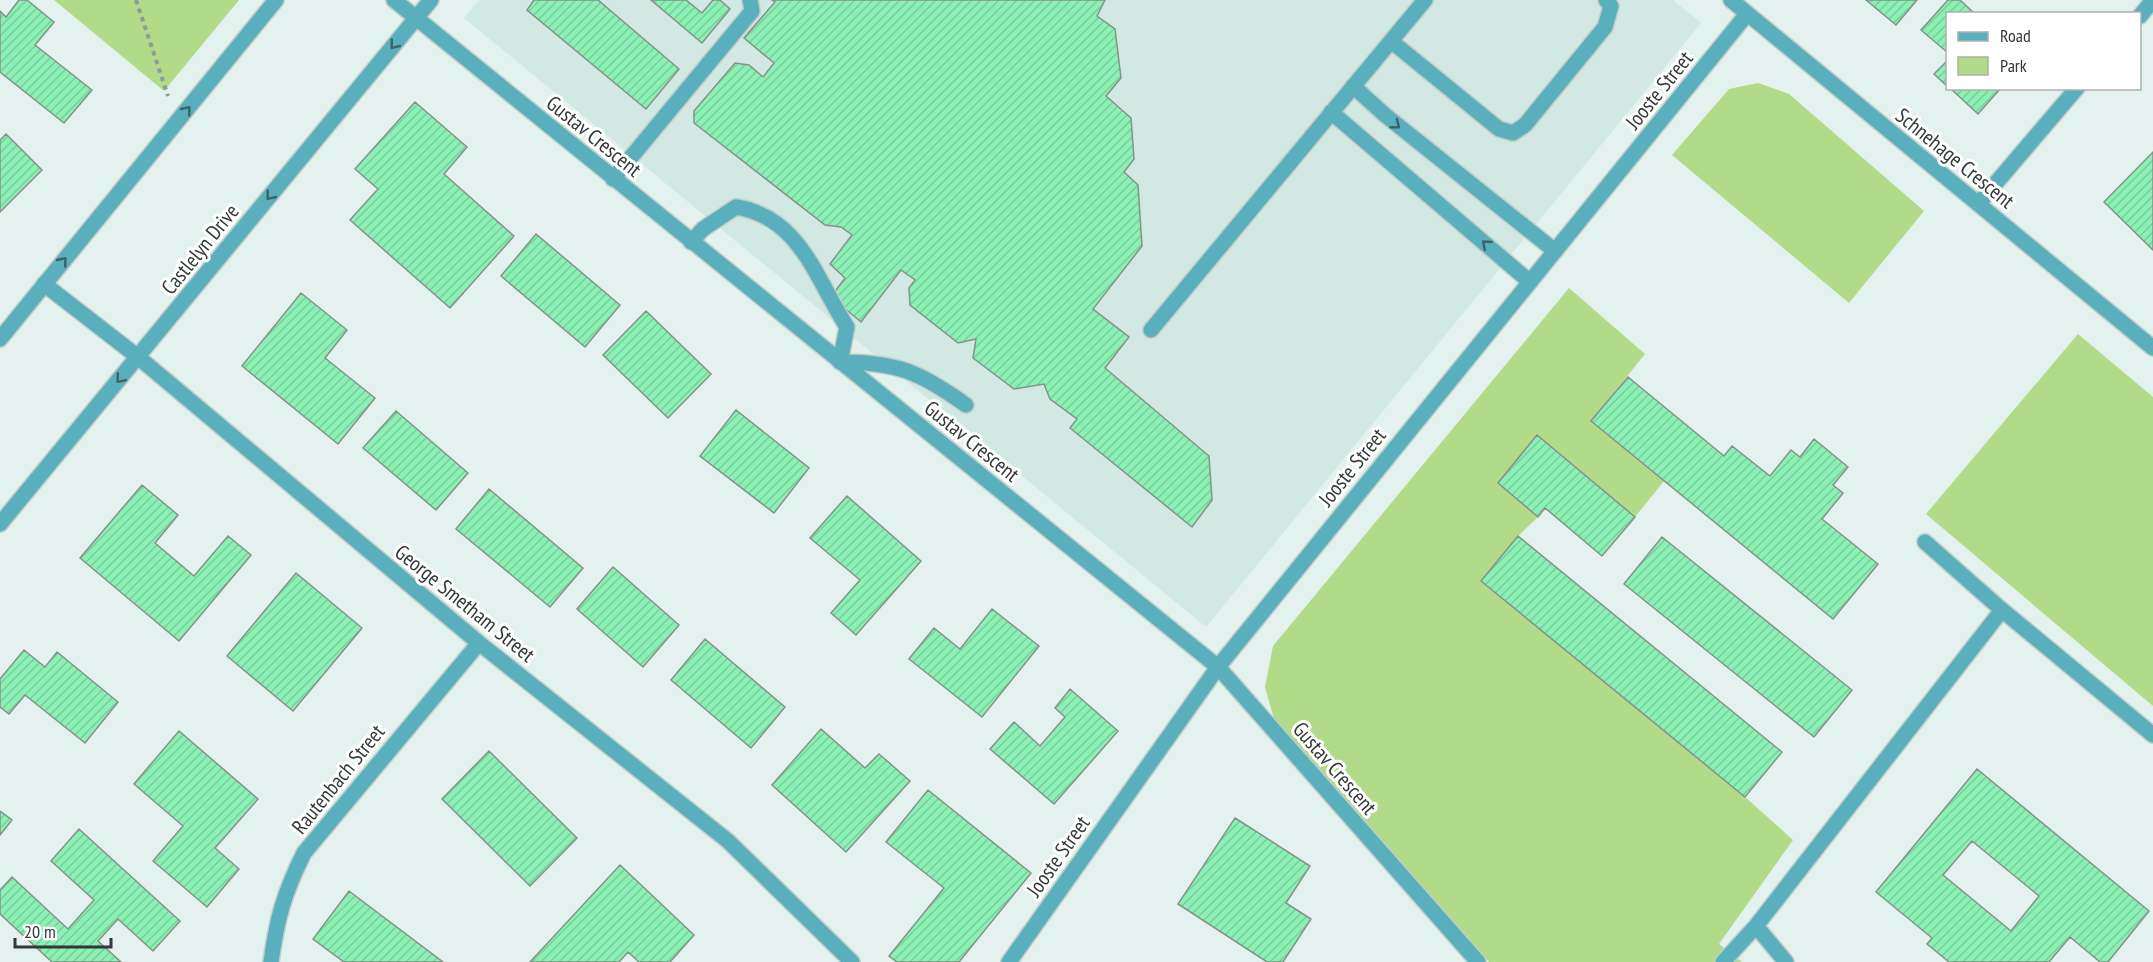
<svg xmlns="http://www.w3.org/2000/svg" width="2153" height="962" font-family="'PT Sans Narrow',sans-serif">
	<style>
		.built { fill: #d1e8e3 }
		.park { fill: #b1da89 }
		.building { fill: url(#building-hatch); stroke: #86918a; stroke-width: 1.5; fill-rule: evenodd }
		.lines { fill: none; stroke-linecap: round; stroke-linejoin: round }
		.service-casing { stroke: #c0cdca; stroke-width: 18 }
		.minor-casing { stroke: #c0cdca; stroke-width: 18 }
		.tertiary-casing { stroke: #c0cdca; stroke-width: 18 }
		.path { stroke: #909b99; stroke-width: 4; stroke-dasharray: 4.5 4.5; stroke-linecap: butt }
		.service { stroke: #5aafbc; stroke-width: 15 }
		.minor { stroke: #5aafbc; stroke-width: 15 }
		.tertiary { stroke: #5aafbc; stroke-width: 15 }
		.oneway { stroke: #406266 }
		.labels { text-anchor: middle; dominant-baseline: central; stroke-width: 6; stroke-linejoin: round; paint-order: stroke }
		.street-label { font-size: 21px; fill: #323837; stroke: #fff }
	</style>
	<defs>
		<pattern id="building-hatch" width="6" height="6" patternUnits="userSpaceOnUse" patternTransform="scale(1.5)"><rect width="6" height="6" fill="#8bf0b4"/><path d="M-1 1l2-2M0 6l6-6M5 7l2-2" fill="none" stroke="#78cf9b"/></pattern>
	</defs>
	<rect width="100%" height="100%" fill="#e3f2ef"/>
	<path class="built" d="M 479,0 L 1673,0 L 1701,23 L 1206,627 L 464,18 Z"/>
	<path class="park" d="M 54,0 L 239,0 L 164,91 Z
		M 1758,83 L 1789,94 L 1924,211 L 1849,303 L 1672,155 L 1729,89 Z
		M 1569,288 L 1645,354 L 1591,421 L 1664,481 L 1635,517 L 1537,436 L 1498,483 L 1538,517 L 1518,536 L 1481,581 L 1745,797 L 1793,840 L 1719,944 L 1742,962 L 1489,962 L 1274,719 L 1265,687 L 1273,646 Z
		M 2078,334 L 2153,397 L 2153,706 L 1926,514 Z"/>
	<path class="building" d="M 19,0 L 27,0 L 54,22 L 35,45 L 92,90 L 64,123 L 0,72 L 0,11 L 6,17 Z
		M 534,0 L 598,0 L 679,69 L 646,109 L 527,10 Z
		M 651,0 L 686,0 L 702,13 L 713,0 L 720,0 L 730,9 L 702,43 Z
		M 772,0 L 1105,0 L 1097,16 L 1115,29 L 1121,78 L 1106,96 L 1131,118 L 1134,159 L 1124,172 L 1138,185 L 1142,246 L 1093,309 L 1129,337 L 1105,368 L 1209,456 L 1212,500 L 1192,527 L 1070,428 L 1077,419 L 1050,399 L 1044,384 L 1014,389 L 973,358 L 976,339 L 958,343 L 910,305 L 909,288 L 915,280 L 901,270 L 861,322 L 831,297 L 845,278 L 830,264 L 852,235 L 841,227 L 825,225 L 694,123 L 694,111 L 735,63 L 749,65 L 763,77 L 774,63 L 744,38 L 775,2 Z
		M 1866,0 L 1917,0 L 1896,25 Z
		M 1948,0 L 1960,0 L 1975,14 L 1948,14 L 1948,53 L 1921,30 Z
		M 1948,60 L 1948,87 L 1934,74 Z
		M 1950,88 L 2001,88 L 1978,114 Z
		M 415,102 L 467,147 L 444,174 L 514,236 L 450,308 L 350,220 L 378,189 L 355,169 Z
		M 6,134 L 42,170 L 0,212 L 0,140 Z
		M 2153,152 L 2153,250 L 2104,202 Z
		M 536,234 L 620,305 L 585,347 L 501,276 Z
		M 301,293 L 347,330 L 325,358 L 375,398 L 338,444 L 242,366 Z
		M 646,311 L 711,374 L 668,418 L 603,355 Z
		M 1628,377 L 1724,456 L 1732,446 L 1770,476 L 1791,450 L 1800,457 L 1814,439 L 1848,467 L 1833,485 L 1843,493 L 1822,519 L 1878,564 L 1833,619 L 1591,421 Z
		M 736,410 L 809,468 L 774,513 L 700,456 Z
		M 396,411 L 468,473 L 436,510 L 363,448 Z
		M 1537,435 L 1635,517 L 1602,556 L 1545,508 L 1538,517 L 1498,483 Z
		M 142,485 L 178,515 L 155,543 L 194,576 L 228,536 L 251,555 L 179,641 L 80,558 Z
		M 489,489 L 583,568 L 550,607 L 456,529 Z
		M 847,496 L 921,561 L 856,635 L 831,613 L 860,580 L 810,538 Z
		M 1518,536 L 1782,752 L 1745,797 L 1481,581 Z
		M 1662,537 L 1852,690 L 1814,737 L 1624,584 Z
		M 613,567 L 679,625 L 643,667 L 577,609 Z
		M 296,573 L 362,628 L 293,711 L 227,656 Z
		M 992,609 L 1039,646 L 982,717 L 909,659 L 934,628 L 960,649 Z
		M 705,639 L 785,707 L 751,748 L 671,680 Z
		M 24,650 L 45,667 L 57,652 L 118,702 L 85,743 L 25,695 L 9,714 L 0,707 L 0,679 Z
		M 1070,689 L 1118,731 L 1054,804 L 990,749 L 1014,722 L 1040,746 L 1065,717 L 1055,708 Z
		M 821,729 L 865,768 L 879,754 L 910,781 L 846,852 L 772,785 Z
		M 179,731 L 258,799 L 215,848 L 239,869 L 207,907 L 153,861 L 183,826 L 134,784 Z
		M 489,751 L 577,838 L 530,886 L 442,799 Z
		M 1977,769 L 2149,911 L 2108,962 L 2100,962 L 2070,937 L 2049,962 L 1949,962 L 1927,944 L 1932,938 L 1876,892 ZM 1972,841 L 2039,896 L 2011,931 L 1943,875 Z
		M 928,790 L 1031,873 L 959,962 L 897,962 L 889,956 L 944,888 L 886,842 Z
		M 0,811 L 12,820 L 0,835 Z
		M 1235,818 L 1310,866 L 1286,903 L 1311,919 L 1283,962 L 1267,962 L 1178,904 Z
		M 79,829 L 180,921 L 153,951 L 118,919 L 98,941 L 121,962 L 52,962 L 0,914 L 0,890 L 12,877 L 68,929 L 94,900 L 51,861 Z
		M 620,865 L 694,935 L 670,962 L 639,962 L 628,952 L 619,962 L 530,962 Z
		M 349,891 L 443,962 L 344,962 L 313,939 Z"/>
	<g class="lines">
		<g class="service-casing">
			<path id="service" d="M 1391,41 L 1499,129 L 1513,133 L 1525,125 L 1605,27 L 1611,6 L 1606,0
				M 1353,86 L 1385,115 L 1555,251
				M 1331,112 L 1530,282
				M 613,179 L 752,11 L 750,0
				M 691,242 L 703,229 L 736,207 C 800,217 816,279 847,327 L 840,362 C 897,362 920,372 966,405
				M 1151,330 L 1425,0
				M 1925,542 L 2002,610 L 2153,735
				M 1756,926 L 1786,962
				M 1723,962 L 1756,926 L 2002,610"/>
		</g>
		<g class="minor-casing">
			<path id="minor" d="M 394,0 L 1218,667 L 1478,962
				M 1731,0 L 2153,348
				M 2140,16 L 2153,0
				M 1978,204 L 2077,88
				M 44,284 L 138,357 L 479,643 L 728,841 L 852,962
				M 271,962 C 277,918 284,893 304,853 L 479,643
				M 1009,962 L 1218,667 L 1747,14"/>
		</g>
		<g class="tertiary-casing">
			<path id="tertiary" d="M 0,339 L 276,0
				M 0,524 L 431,0"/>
		</g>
		<path class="path" d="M 136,0 L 168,96"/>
		<use href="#service" class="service"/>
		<use href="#minor" class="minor"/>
		<use href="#tertiary" class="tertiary"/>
	</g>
	<defs><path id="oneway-chevron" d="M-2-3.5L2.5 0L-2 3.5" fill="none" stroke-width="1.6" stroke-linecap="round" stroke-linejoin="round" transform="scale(1.5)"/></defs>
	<g class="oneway">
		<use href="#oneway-chevron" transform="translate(394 45) rotate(129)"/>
		<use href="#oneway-chevron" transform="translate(187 110) rotate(-51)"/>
		<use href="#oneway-chevron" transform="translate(1396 125) rotate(39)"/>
		<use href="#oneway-chevron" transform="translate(270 196) rotate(129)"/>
		<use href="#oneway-chevron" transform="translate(1486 244) rotate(-139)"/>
		<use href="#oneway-chevron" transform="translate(63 261) rotate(-51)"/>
		<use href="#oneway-chevron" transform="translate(120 379) rotate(130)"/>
	</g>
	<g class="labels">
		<g class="street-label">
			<text transform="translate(1659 90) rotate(-51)">Jooste Street</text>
			<text transform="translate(594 136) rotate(39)">Gustav Crescent</text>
			<text transform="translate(1955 158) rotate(39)">Schnehage Crescent</text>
			<text transform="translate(200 249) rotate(-51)">Castlelyn Drive</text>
			<text transform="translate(972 441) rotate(39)">Gustav Crescent</text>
			<text transform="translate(1352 467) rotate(-51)">Jooste Street</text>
			<text transform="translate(465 603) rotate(39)">George Smetham Street</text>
			<text transform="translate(1335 768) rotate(49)">Gustav Crescent</text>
			<text transform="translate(338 779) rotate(-51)">Rautenbach Street</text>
			<text transform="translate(1058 856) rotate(-55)">Jooste Street</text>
		</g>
	</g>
	<rect x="1946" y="12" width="195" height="78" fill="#ffffff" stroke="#adafaf" stroke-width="1.5"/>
	<rect x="1958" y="32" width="30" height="9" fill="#5aafbc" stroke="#adafaf" stroke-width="1.5"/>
	<text x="2000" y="42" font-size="18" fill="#323837">Road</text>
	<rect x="1958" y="57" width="30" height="18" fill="#b1da89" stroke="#adafaf" stroke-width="1.5"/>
	<text x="2000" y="72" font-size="18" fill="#323837">Park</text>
	<path d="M15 938v9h96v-9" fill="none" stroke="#323837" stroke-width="3"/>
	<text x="24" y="938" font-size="18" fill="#323837" stroke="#ffffff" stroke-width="4.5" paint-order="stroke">20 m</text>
</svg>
